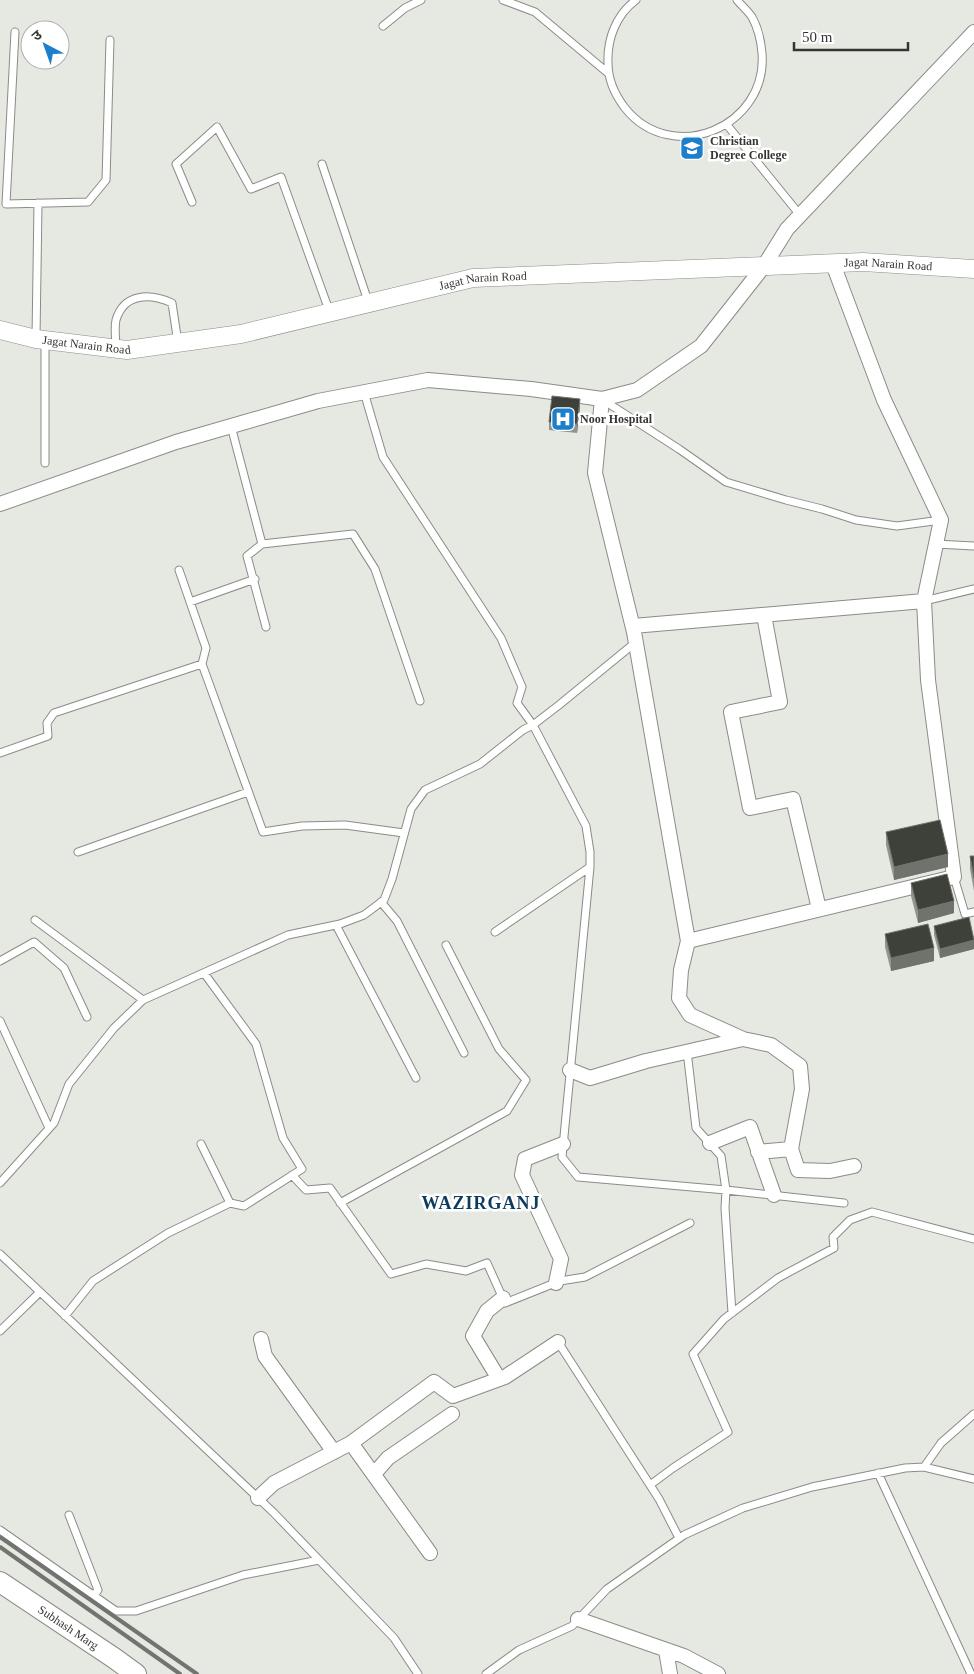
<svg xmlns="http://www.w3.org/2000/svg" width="974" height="1674" font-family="'Times New Roman','Noto Sans Devanagari',serif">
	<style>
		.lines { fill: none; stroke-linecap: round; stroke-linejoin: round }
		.service-casing { stroke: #8a8d86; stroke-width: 9 }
		.minor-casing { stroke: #8a8d86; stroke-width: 16 }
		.tertiary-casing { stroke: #8a8d86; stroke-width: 19 }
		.secondary-casing { stroke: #8a8d86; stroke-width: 22 }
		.service { stroke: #fff; stroke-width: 7 }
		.minor { stroke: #fff; stroke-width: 14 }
		.tertiary { stroke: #fff; stroke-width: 18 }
		.secondary { stroke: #fff; stroke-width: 20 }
		.rail { stroke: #727470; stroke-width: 4 }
		.wall { fill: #92948e }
		.shaded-wall { fill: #70736c }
		.building { fill: #3e403a; stroke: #70736c }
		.labels { text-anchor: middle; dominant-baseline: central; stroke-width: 5; stroke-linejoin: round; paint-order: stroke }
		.poi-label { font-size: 12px; font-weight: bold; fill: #353633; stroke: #fff; text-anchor: start }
		.street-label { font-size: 12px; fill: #353633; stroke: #fff }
		.district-label { font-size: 18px; font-weight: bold; letter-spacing: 1px; fill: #0d3b5f; stroke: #fff }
	</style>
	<rect width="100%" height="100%" fill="#e6e9e2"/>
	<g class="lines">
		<g class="service-casing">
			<path id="service" d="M 503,0 L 535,12 L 608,73
				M 636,0 C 616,15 607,39 608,63 C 608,80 615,95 625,108 C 672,167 768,127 762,53 C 761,41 758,28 752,17 C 748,11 742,6 737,0
				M 383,26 L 405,8 L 421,0
				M 15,32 L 6,204 L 88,202 L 106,180 L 110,40
				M 727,125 L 800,215
				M 322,164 L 369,304
				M 192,202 L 176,164 L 217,127 L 251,189 L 281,177 L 330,313
				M 36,338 L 38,203
				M 45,340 L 45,463
				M 116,348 C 116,340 114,328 116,320 C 124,293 150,293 172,303 L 178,343
				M 364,392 L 383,457 L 501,638 L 522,687 L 517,703 L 533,725 L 586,826 L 590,852 L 590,867 L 495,932
				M 603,400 L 679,449 L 726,482 L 786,500 L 822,509 L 856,520 L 897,526 L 941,520
				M 231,426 L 262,544 L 247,556 L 266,627
				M 262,544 L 353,534 L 375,569 L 420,701
				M 936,544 L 974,546
				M 179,570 L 206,648 L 202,664 L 263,832 L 302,826 L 345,825 L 404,833
				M 924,601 L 974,589
				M 190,602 L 255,579
				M 0,753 L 48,736 L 47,723 L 54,713 L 202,664
				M 78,852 L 248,792
				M 590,867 L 562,1157 L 578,1177 L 726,1190 L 844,1203
				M 954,877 L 965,914 L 974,912
				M 381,902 L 397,921 L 464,1053
				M 35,920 L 143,1000
				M 336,925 L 416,1078
				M 0,961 L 34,942 L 64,968 L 87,1017
				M 0,1021 L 49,1128
				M 687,1051 L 696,1128 L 721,1156 L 726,1190 L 725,1208 L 732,1313
				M 201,1144 L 230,1203
				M 292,1175 L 306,1190 L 330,1188 L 391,1274 L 426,1264 L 466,1271 L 487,1263 L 505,1303 L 560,1281 L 585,1277 L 690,1223
				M 0,1183 L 54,1123 L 69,1084 L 114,1028 L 143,1000 L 288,935 L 340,924 L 364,915 L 384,900 L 392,879 L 411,809 L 425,790 L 480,764 L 523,730 L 533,725 L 559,705 L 636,642
				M 340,1203 L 507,1111 L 526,1080 L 499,1049 L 446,945
				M 0,1254 L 274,1513 L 394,1638 L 418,1674
				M 65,1316 L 93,1281 L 168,1233 L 230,1203 L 244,1206 L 302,1169 L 283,1138 L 256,1044 L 204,973
				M 0,1331 L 40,1292
				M 558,1342 L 659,1499 L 679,1538
				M 924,1467 L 941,1443 L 974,1414
				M 878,1473 L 971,1674
				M 650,1485 L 673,1468 L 728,1432 L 693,1354 L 724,1319 L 778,1278 L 834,1248 L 833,1237 L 850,1220 L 872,1212 L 974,1239
				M 69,1515 L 98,1590 L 94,1595
				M 0,1530 L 116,1611 L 136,1611 L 243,1575 L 319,1560
				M 486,1674 L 519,1650 L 572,1626 L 607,1589 L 684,1535 L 743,1508 L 812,1487 L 905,1468 L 924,1467 L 974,1479"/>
		</g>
		<g class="minor-casing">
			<path id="minor" d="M 602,399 L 595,473 L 634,632 L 688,941 L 681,970 L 679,998 L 690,1015 L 743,1039 L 771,1045 L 800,1066 L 802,1089 L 791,1149 L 798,1170 L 830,1171 L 854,1166
				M 0,504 L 176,442 L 318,401 L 428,380 L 531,389 L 602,399 L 637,390 L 701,346 L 764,266 L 787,229 L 974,32
				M 764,615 L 780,702 L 731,712 L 750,808 L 793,799 L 819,909
				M 633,626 L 924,601
				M 688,941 L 954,877 L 928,680 L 924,601 L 941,520 L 884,400 L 833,264
				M 570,1070 L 590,1078 L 646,1061 L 743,1039
				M 710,1143 L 750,1127 L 774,1195
				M 758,1152 L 791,1149
				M 556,1283 L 561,1259 L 522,1175 L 525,1159 L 563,1144
				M 261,1339 L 265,1356 L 334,1452
				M 499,1379 L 473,1336 L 487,1311 L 503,1298
				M 351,1443 L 430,1553
				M 374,1474 L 388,1458 L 452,1414
				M 258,1498 L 274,1483 L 351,1443 L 434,1382 L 453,1396 L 505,1377 L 558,1342
				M 578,1619 L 684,1656 L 718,1674
				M 666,1650 L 670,1674"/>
		</g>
		<g class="tertiary-casing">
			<g id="tertiary">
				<path id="s1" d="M 0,330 L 36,339 L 127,350 L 241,334 L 473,278 L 863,262 L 974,269"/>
			</g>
		</g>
		<g class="secondary-casing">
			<g id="secondary">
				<path id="s2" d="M 0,1582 L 114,1658 L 136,1674"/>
			</g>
		</g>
		<use href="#service" class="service"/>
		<use href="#minor" class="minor"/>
		<use href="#tertiary" class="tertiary"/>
		<use href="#secondary" class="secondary"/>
		<path class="rail" d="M 0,1537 L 197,1674
			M 0,1547 L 180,1674"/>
	</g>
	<path class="wall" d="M 580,407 L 577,433 L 549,430 L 549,422 Z
		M 886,832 L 948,867 L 894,880 L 886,845 Z
		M 970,856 L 974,856 L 974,891 L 970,869 Z
		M 911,883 L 954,913 L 918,923 L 911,896 Z
		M 934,926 L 974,938 L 974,949 L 940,958 L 934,935 Z
		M 885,934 L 934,961 L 891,971 L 885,947 Z"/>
	<path class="shaded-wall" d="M 580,399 L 580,407 L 577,433 L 577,424 Z
		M 948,854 L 948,867 L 894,880 L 894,867 Z
		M 954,901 L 954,913 L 918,923 L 918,910 Z
		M 974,940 L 974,949 L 940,958 L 940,949 Z
		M 934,948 L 934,961 L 891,971 L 891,958 Z"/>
	<path class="building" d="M 552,396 L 580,399 L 577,424 L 549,422 Z
		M 940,820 L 948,854 L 894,867 L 886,832 Z
		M 970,856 L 974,856 L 974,878 Z
		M 947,874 L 954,901 L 918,910 L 911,883 Z
		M 969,917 L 974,940 L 940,949 L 934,926 Z
		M 928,924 L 934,948 L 891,958 L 885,934 Z"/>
	<defs>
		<g id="university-square" transform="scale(1.25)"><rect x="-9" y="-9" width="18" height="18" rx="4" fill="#1b7fcb" stroke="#fff"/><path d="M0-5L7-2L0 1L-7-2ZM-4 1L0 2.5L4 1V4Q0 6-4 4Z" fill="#fff"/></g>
		<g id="hospital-square" transform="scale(1.25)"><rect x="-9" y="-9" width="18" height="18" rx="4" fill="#1b7fcb" stroke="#fff"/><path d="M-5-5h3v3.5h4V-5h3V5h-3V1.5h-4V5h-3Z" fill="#fff"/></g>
	</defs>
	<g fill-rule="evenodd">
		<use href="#university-square" x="692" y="148"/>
		<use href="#hospital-square" x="563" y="419"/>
	</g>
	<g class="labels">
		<g class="poi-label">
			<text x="710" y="141">Christian<tspan x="710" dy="14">Degree College</tspan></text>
			<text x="580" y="419">Noor Hospital</text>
		</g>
		<g class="street-label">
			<text stroke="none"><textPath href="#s1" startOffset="898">Jagat Narain Road</textPath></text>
			<text stroke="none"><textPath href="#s1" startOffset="492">Jagat Narain Road</textPath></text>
			<text stroke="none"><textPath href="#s1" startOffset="88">Jagat Narain Road</textPath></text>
			<text stroke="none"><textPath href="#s2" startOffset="82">Subhash Marg</textPath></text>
		</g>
		<g class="district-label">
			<text x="481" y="1203">WAZIRGANJ</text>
		</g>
	</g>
	<g transform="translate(45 45) rotate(319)"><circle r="24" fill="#ffffff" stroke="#aeafad"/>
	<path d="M0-4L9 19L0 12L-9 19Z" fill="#1b7fcb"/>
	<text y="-8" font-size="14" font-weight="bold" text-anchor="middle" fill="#353633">उ</text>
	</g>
	<path d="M794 42v8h114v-8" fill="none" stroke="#353633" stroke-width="2.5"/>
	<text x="802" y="42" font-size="15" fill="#353633" stroke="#ffffff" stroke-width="4" paint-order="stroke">50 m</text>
</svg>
